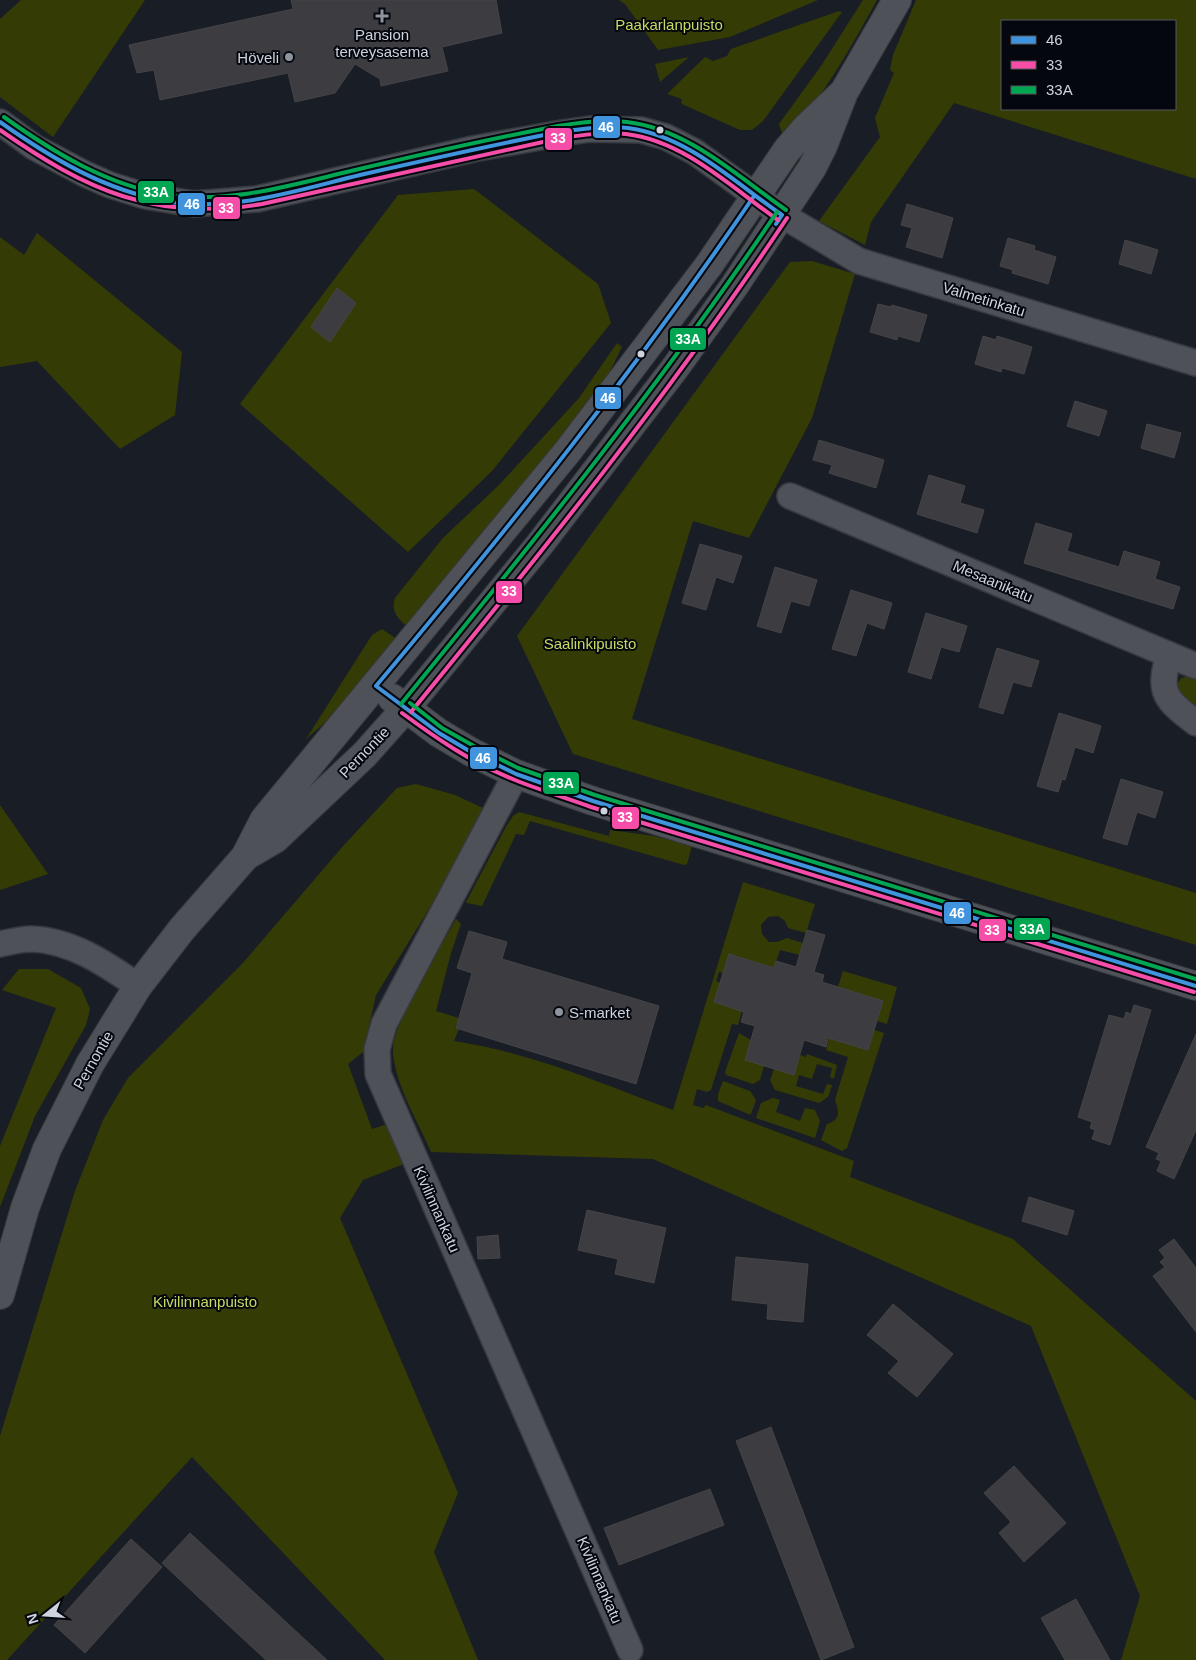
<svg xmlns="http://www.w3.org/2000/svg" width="1196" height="1660" font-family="Arial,sans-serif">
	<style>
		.green { fill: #353b05; fill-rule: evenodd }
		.building { fill: #3d3c40; stroke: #454447 }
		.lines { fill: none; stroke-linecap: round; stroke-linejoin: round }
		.minor-casing { stroke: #36393f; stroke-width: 28 }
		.tertiary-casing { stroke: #36393f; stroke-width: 30 }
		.minor { stroke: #4e5157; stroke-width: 25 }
		.tertiary { stroke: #4e5157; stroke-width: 28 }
		.bus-1-casing { stroke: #04070d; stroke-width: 8 }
		.bus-2-casing { stroke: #04070d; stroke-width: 8 }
		.bus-3-casing { stroke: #04070d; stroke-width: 8 }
		.bus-1 { stroke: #4094de; stroke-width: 4 }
		.bus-2 { stroke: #f54da8; stroke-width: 4 }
		.bus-3 { stroke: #00a651; stroke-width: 4 }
		.poi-dot { fill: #8e949d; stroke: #04070d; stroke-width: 2 }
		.bus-dot { fill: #cdd3dd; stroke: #04070d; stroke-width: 2 }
		.labels { text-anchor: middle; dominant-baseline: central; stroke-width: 4; stroke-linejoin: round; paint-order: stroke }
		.park-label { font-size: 15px; fill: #c9da62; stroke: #04070d }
		.poi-label { font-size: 15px; fill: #cdd3dd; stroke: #04070d }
		.street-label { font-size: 15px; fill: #cdd3dd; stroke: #04070d }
		.line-badge { stroke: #04070d; stroke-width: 2 }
		.badge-label { font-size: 14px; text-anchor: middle; font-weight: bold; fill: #fff }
	</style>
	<rect width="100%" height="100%" fill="#191e26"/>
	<path class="green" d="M 21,0 L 145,0 L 53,137 L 0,97 L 0,19 Z
		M 619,0 L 818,0 L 730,37 L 658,50 L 625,4 Z
		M 863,0 L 877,0 C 860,31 811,121 783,136 L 779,124 L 821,66 Z
		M 916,0 L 1196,0 L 1196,179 L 954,103 L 871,222 L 865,245 L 819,221 L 880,137 L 875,118 L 894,73 L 890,70 L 893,55 ZM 1002,21 L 1175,21 L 1175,109 L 1002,109 Z
		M 839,11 L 842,12 L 763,121 L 752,130 L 740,130 L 684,105 L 681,103 L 682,99 L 667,94 L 705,57 L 713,61 L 727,56 L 731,49 Z
		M 689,57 L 660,82 L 655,64 Z
		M 474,189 L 598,284 L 611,323 L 492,471 L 408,552 L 240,404 L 398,195 Z
		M 37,233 L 182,352 L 175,415 L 120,449 L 37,361 L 0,367 L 0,237 L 24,255 Z
		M 812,261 L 855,274 L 812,418 L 749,538 L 693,521 L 632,719 L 1196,893 L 1196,945 L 573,754 L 517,636 L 790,262 Z
		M 617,343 L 622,347 L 593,406 L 411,630 C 400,620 390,614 395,598 L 443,538 L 499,485 L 579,398 Z
		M 382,629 L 401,642 L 351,700 L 306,739 L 372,635 Z
		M 1191,676 L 1196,678 L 1196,710 L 1181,695 L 1177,685 L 1181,678 Z
		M 416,784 L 455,795 L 483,808 L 480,826 L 376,995 L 363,1052 L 348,1064 L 372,1129 L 388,1124 L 409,1162 L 363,1180 L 340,1218 L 458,1493 L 434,1552 L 478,1660 L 385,1660 L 192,1457 L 7,1660 L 0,1660 L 0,1436 L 75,1191 L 103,1120 L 128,1078 L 242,964 L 344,845 L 397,788 Z
		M 0,805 L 48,874 L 0,890 Z
		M 519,812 L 609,836 L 610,830 L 654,836 L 692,846 L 687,864 L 684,865 L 530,821 L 524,835 L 516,834 L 482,906 L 467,903 L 466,902 L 507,825 L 513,816 Z
		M 743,882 L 815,904 L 806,933 L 788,928 L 785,921 L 778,916 L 768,917 L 761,925 L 762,934 L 769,942 L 777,942 L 787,938 L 803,943 L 800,955 L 780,950 L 774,968 L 729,954 L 723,973 L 719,972 L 716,981 L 720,983 L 714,1002 L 742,1011 L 738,1025 L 732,1024 L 711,1090 L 707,1092 L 697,1089 L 693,1105 L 703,1108 L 706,1105 L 854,1161 L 850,1177 L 1013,1239 L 1196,1401 L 1196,1660 L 1121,1660 L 1140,1596 L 1031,1326 L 653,1159 L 431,1152 C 418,1121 396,1087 393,1053 C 391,1023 440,948 456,919 L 461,924 L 451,953 L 436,1011 L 459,1018 L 455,1028 L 459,1029 L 454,1041 C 533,1053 600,1083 673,1110 Z
		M 19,969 L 48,969 L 81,988 L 90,1009 L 86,1025 L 35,1116 L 0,1207 L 0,1146 L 56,1008 L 2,990 Z
		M 843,971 L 897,987 L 887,1024 L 877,1021 L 883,1001 L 838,987 Z
		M 874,1030 L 884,1033 L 847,1148 L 842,1151 L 821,1140 L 827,1124 C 841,1120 839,1111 835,1100 L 848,1057 L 826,1050 L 829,1038 L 868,1050 Z
		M 739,1033 L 751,1040 L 764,1066 L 760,1080 L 753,1084 L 726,1075 L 725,1072 Z
		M 807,1054 L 837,1065 L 834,1079 L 830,1077 L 832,1068 L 817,1064 L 812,1079 L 799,1075 L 796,1086 L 823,1094 L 827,1084 L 832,1085 L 828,1097 L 819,1103 L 775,1090 L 770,1080 L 774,1069 L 794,1074 L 800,1055 L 806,1057 Z
		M 723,1081 L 750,1091 L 756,1100 L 751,1114 L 748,1114 L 718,1101 L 718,1094 Z
		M 773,1098 L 780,1100 L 776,1112 L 800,1121 L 805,1108 L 815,1110 L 820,1121 L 815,1138 L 756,1118 L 761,1103 Z"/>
	<path class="building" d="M 291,0 L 496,0 L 502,33 L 442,47 L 448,71 L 381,86 L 380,79 L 355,64 L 335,93 L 295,102 L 288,73 L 160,100 L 154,70 L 137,73 L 129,45 L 293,9 Z
		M 907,204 L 953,218 L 942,258 L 906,247 L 912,228 L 901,225 Z
		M 1008,238 L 1035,246 L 1034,250 L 1056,257 L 1048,284 L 1012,273 L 1013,270 L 1000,266 Z
		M 1125,240 L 1158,250 L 1151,274 L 1119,264 Z
		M 337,288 L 356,303 L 330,342 L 311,327 Z
		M 878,304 L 891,307 L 892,305 L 927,315 L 919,342 L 898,336 L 897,340 L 870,332 Z
		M 983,336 L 996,340 L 997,336 L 1032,347 L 1024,374 L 1002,368 L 1001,372 L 975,364 Z
		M 1075,401 L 1107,411 L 1099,436 L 1067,426 Z
		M 1147,424 L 1181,433 L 1174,458 L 1141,448 Z
		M 819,440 L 884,460 L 876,488 L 829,473 L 832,465 L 813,460 Z
		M 929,475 L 965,486 L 960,503 L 984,510 L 977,533 L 917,514 Z
		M 1036,523 L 1072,534 L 1067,551 L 1119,567 L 1124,551 L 1160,562 L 1155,579 L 1180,587 L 1173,609 L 1024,563 Z
		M 700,544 L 742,556 L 733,583 L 716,577 L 706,610 L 682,603 Z
		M 775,567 L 817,580 L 809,606 L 791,601 L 781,633 L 757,626 Z
		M 851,590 L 892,603 L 884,629 L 867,623 L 856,656 L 832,649 Z
		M 926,613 L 967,626 L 959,652 L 941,647 L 931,679 L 908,672 Z
		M 997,648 L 1039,661 L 1031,687 L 1013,682 L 1003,714 L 979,707 Z
		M 1059,713 L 1101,726 L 1093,753 L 1075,747 L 1065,780 L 1062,779 L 1058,792 L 1037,786 Z
		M 1121,779 L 1163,792 L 1155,818 L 1137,812 L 1127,845 L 1103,838 Z
		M 807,930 L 825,935 L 814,972 L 824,975 L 822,982 L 883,1001 L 868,1050 L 828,1038 L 826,1047 L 804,1040 L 794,1075 L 745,1060 L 755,1026 L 741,1022 L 744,1012 L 714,1002 L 729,954 L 774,968 L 776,961 L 796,967 Z
		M 469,931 L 507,942 L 502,959 L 659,1006 L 636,1084 L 456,1028 L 472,973 L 457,968 Z
		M 1134,1005 L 1151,1010 L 1110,1145 L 1092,1139 L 1095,1130 L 1090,1128 L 1092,1122 L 1078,1117 L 1109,1015 L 1124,1019 L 1126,1012 L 1131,1014 Z
		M 1196,1034 L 1196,1130 L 1174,1179 L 1157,1171 L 1161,1161 L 1156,1159 L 1159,1153 L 1146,1147 Z
		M 1029,1197 L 1074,1211 L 1067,1235 L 1022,1221 Z
		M 587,1210 L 666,1228 L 654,1283 L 615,1274 L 618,1259 L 578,1250 Z
		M 498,1235 L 500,1258 L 478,1259 L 477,1237 Z
		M 1174,1239 L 1196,1268 L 1196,1332 L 1153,1276 L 1165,1267 L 1160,1262 L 1165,1258 L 1159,1250 Z
		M 736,1257 L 808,1264 L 803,1322 L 767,1319 L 768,1304 L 732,1300 Z
		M 893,1304 L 953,1354 L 917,1397 L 888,1373 L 899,1361 L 867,1335 Z
		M 771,1427 L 854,1647 L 821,1660 L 736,1441 Z
		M 1014,1466 L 1066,1523 L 1024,1562 L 999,1533 L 1011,1522 L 984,1493 Z
		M 710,1489 L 724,1525 L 619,1565 L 604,1528 Z
		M 190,1533 L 327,1660 L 266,1660 L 226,1623 L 162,1563 Z
		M 131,1539 L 162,1567 L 85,1653 L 54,1625 Z
		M 1076,1599 L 1110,1660 L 1065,1660 L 1041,1618 Z"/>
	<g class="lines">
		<g class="minor-casing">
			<path id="minor" d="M 0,122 L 34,147 L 85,174 L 110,185 L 145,196 L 194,204 L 257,199 L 473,149 L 562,133 L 590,129 L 641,130 L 666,137 L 695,152 L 782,215 L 859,261 L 1196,363
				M 790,496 L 1196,666
				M 1169,655 C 1157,693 1166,700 1196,723
				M 516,774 L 384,1024 L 377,1049 L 378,1074 L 630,1650
				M 0,944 C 10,942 21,939 31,939 C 71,940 106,964 138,986"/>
		</g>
		<g class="tertiary-casing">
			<path id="tertiary" d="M 392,698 L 439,733 L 471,752 L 516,774 L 593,801 L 1196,986
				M 246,856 L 275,839 L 365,754 L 406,708 L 540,544 L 675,368 L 735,285 L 812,168 L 823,146 L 844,92 L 897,0
				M 0,1295 L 25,1208 L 47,1149 L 90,1064 L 138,986 L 182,929 L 245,857 L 264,820 L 568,451 L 709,265 L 787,150 L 806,128 L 844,92"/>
		</g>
		<use href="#minor" class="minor"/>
		<use href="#tertiary" class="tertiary"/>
		<g class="bus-1-casing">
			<path id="bus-1" d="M 0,122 C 51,158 104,190 166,201 C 230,213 298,190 360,175 C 426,160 493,145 559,132 C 582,129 605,125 628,128 C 688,136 734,182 782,215 L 776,224
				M 754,196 C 638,367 509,528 376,686 L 439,733 L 471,752 L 516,774 L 593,801 L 1196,986"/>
		</g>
		<g class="bus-2-casing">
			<path id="bus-2" d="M 0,130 C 86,190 155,222 262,204 L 561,138 C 582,135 604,132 626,134 C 685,141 732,188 778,220
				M 411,712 C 542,552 672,391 787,218
				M 402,713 C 437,739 474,764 515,780 C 540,790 566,798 591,807 L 1194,992"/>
		</g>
		<g class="bus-3-casing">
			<path id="bus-3" d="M 4,117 C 53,152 108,186 169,195 C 232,204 295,184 355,170 C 423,154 490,139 558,126 C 581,122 604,119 627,122 C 688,129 737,176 786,210
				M 410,703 L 442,728 L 474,746 L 518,768 L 595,795 L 1196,979
				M 401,704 C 532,544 662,383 777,212"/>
		</g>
		<use href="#bus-1" class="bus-1"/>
		<use href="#bus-2" class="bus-2"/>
		<use href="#bus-3" class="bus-3"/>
	</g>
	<g class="poi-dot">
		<path d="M379.5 8.5h5v5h5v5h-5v5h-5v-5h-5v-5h5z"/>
		<circle cx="289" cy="57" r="5"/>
		<circle cx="559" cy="1012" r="5"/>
	</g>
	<g class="bus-dot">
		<circle cx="660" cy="130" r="4.5"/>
		<circle cx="641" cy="354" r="4.5"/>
		<circle cx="604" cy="811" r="4.5"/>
	</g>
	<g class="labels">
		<g class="park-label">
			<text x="669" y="24">Paakarlanpuisto</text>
			<text x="590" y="643">Saalinkipuisto</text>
			<text x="205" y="1301">Kivilinnanpuisto</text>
		</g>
		<g class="poi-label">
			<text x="382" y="34">Pansion<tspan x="382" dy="17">terveysasema</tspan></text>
			<text x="279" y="57" text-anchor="end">Höveli</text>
			<text x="569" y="1012" text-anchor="start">S-market</text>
		</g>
		<g class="street-label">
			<text transform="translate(984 299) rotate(17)">Valmetinkatu</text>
			<text transform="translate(993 581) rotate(23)">Mesaanikatu</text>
			<text transform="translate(364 752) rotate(-46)">Pernontie</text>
			<text transform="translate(93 1060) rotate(-60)">Pernontie</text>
			<text transform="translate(437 1209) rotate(66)">Kivilinnankatu</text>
			<text transform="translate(600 1580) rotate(67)">Kivilinnankatu</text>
		</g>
	</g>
	<g class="line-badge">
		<rect x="592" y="115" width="29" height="24" rx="5" fill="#4094de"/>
		<rect x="544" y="127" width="29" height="24" rx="5" fill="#f54da8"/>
		<rect x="137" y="180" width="38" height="24" rx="5" fill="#00a651"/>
		<rect x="177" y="192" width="29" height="24" rx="5" fill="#4094de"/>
		<rect x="212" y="196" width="29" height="24" rx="5" fill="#f54da8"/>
		<rect x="669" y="327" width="38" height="24" rx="5" fill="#00a651"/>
		<rect x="594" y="386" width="28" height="24" rx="5" fill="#4094de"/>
		<rect x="495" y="580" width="28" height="24" rx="5" fill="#f54da8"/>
		<rect x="469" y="746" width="29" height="24" rx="5" fill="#4094de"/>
		<rect x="542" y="771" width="38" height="24" rx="5" fill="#00a651"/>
		<rect x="611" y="806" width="29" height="24" rx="5" fill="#f54da8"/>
		<rect x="943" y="901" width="29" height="24" rx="5" fill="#4094de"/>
		<rect x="1013" y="917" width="38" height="24" rx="5" fill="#00a651"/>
		<rect x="978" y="918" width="29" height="24" rx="5" fill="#f54da8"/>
	</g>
	<g class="badge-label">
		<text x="606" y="132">46</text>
		<text x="558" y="143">33</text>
		<text x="156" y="197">33A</text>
		<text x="192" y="209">46</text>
		<text x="226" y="213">33</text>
		<text x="688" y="344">33A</text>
		<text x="608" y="403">46</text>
		<text x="509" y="596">33</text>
		<text x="483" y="763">46</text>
		<text x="561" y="788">33A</text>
		<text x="625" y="822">33</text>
		<text x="957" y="918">46</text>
		<text x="1032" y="934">33A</text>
		<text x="992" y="935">33</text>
	</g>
	<rect x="1001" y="20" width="175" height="90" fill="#04070d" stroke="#545960"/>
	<rect x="1011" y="36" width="25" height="8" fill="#4094de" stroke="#545960"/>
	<text x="1046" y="45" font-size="15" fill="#cdd3dd">46</text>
	<rect x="1011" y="61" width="25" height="8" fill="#f54da8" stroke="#545960"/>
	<text x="1046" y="70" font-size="15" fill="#cdd3dd">33</text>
	<rect x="1011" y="86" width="25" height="8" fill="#00a651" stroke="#545960"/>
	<text x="1046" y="95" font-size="15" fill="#cdd3dd">33A</text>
	<g transform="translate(45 1615) rotate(253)" stroke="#04070d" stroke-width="4" paint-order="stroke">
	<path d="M0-4L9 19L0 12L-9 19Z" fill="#cdd3dd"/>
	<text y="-8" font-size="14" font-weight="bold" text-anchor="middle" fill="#cdd3dd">N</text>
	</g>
</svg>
